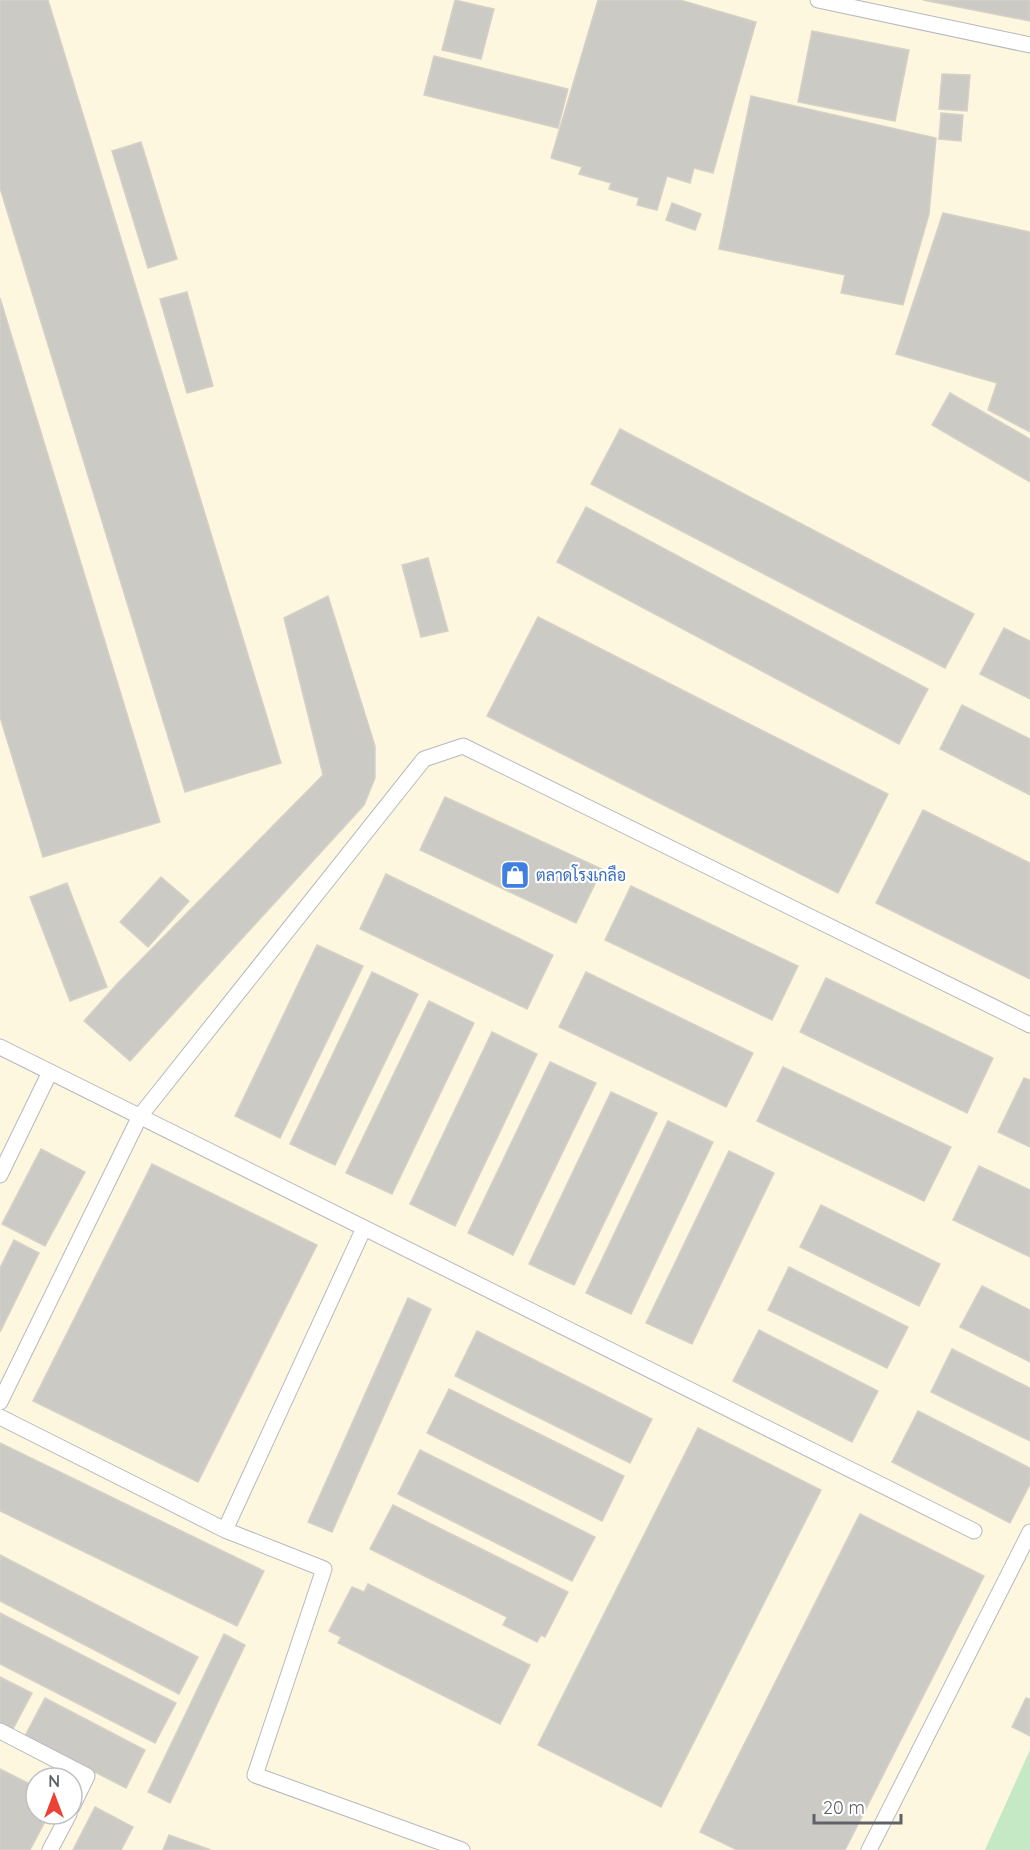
<svg xmlns="http://www.w3.org/2000/svg" width="1030" height="1850" font-family="Quicksand,Sarabun,sans-serif">
	<style>
		.commercial { fill: #fef7e0; fill-rule: evenodd }
		.green { fill: #c5e8c5 }
		.building { fill: #cccac5; stroke: #d6d1c6; stroke-width: 1.5 }
		.lines { fill: none; stroke-linecap: round; stroke-linejoin: round }
		.service-casing { stroke: #b5b8bc; stroke-width: 17 }
		.service { stroke: #fff; stroke-width: 15 }
		.labels { text-anchor: middle; dominant-baseline: central; stroke-width: 4.5; stroke-linejoin: round; paint-order: stroke }
		.shop-label { font-size: 16px; fill: #366cbe; stroke: #fff; text-anchor: start }
	</style>
	<rect width="100%" height="100%" fill="#f1efe8"/>
	<path class="commercial" d="M 0,0 L 1030,0 L 1030,1750 L 985,1850 L 0,1850 ZM 36,1778 L 72,1778 L 72,1814 L 36,1814 Z"/>
	<path class="green" d="M 1030,1750 L 1030,1850 L 985,1850 Z"/>
	<path class="building" d="M 0,0 L 48,0 L 281,763 L 185,792 L 0,188 Z
		M 455,0 L 494,9 L 481,59 L 442,50 Z
		M 598,0 L 680,0 L 756,22 L 713,173 L 694,168 L 690,183 L 667,176 L 657,210 L 637,205 L 639,198 L 609,189 L 611,183 L 579,174 L 582,167 L 551,158 Z
		M 923,0 L 1030,0 L 1030,21 Z
		M 812,31 L 909,50 L 895,121 L 798,102 Z
		M 434,56 L 568,89 L 558,128 L 424,95 Z
		M 942,74 L 970,75 L 967,111 L 939,109 Z
		M 751,96 L 936,138 L 929,214 L 903,305 L 841,293 L 845,275 L 719,249 Z
		M 941,113 L 963,115 L 961,141 L 939,139 Z
		M 141,142 L 177,259 L 148,268 L 112,151 Z
		M 672,203 L 701,214 L 695,230 L 666,220 Z
		M 943,213 L 1030,232 L 1030,432 L 988,410 L 997,383 L 896,354 Z
		M 187,292 L 213,386 L 187,393 L 160,299 Z
		M 0,298 L 160,822 L 43,857 L 0,717 Z
		M 950,393 L 1030,439 L 1030,482 L 932,425 Z
		M 620,429 L 974,614 L 945,668 L 591,484 Z
		M 586,507 L 928,689 L 899,744 L 557,562 Z
		M 428,558 L 448,631 L 421,637 L 402,565 Z
		M 328,596 L 375,746 L 375,778 L 364,805 L 130,1061 L 84,1021 L 117,984 L 323,775 L 284,618 Z
		M 538,617 L 888,794 L 838,893 L 487,716 Z
		M 1004,628 L 1030,641 L 1030,699 L 980,674 Z
		M 962,705 L 1030,739 L 1030,795 L 940,749 Z
		M 445,797 L 602,869 L 576,923 L 420,850 Z
		M 923,810 L 1030,863 L 1030,979 L 876,903 Z
		M 386,874 L 553,955 L 527,1009 L 360,929 Z
		M 161,877 L 189,901 L 148,947 L 120,922 Z
		M 67,883 L 107,987 L 70,1001 L 30,897 Z
		M 631,886 L 798,966 L 772,1020 L 605,940 Z
		M 317,945 L 363,966 L 280,1138 L 235,1116 Z
		M 372,972 L 418,994 L 335,1165 L 290,1144 Z
		M 586,972 L 753,1053 L 726,1107 L 559,1027 Z
		M 826,978 L 993,1058 L 967,1113 L 800,1032 Z
		M 429,1001 L 474,1023 L 392,1194 L 346,1173 Z
		M 492,1032 L 537,1054 L 455,1226 L 410,1204 Z
		M 550,1062 L 596,1083 L 513,1255 L 468,1233 Z
		M 783,1067 L 951,1147 L 924,1201 L 757,1121 Z
		M 1024,1078 L 1030,1080 L 1030,1147 L 998,1132 Z
		M 611,1092 L 657,1113 L 574,1285 L 529,1264 Z
		M 668,1121 L 713,1142 L 631,1314 L 586,1293 Z
		M 41,1149 L 85,1172 L 45,1246 L 2,1224 Z
		M 729,1151 L 774,1173 L 692,1344 L 646,1323 Z
		M 152,1164 L 317,1245 L 198,1482 L 33,1401 Z
		M 979,1166 L 1030,1190 L 1030,1257 L 953,1220 Z
		M 821,1205 L 940,1264 L 919,1306 L 800,1247 Z
		M 14,1240 L 39,1253 L 0,1332 L 0,1268 Z
		M 789,1267 L 908,1327 L 887,1368 L 768,1310 Z
		M 982,1286 L 1030,1310 L 1030,1362 L 960,1327 Z
		M 408,1298 L 431,1309 L 332,1532 L 308,1522 Z
		M 759,1330 L 878,1391 L 852,1442 L 733,1381 Z
		M 477,1331 L 652,1419 L 630,1463 L 455,1376 Z
		M 952,1349 L 1030,1388 L 1030,1441 L 931,1392 Z
		M 449,1389 L 624,1476 L 602,1521 L 427,1433 Z
		M 918,1411 L 1030,1468 L 1030,1484 L 1010,1523 L 892,1462 Z
		M 698,1428 L 821,1490 L 661,1807 L 538,1745 Z
		M 0,1443 L 264,1571 L 237,1626 L 0,1511 Z
		M 420,1450 L 595,1537 L 572,1581 L 398,1494 Z
		M 393,1505 L 568,1592 L 545,1637 L 541,1635 L 537,1642 L 503,1625 L 507,1617 L 370,1549 Z
		M 860,1514 L 984,1576 L 845,1850 L 737,1850 L 700,1832 Z
		M 0,1555 L 198,1657 L 179,1694 L 0,1601 Z
		M 368,1584 L 530,1665 L 500,1724 L 338,1643 L 341,1637 L 329,1631 L 352,1587 L 364,1592 Z
		M 0,1613 L 176,1703 L 155,1743 L 0,1664 Z
		M 224,1634 L 245,1645 L 170,1803 L 148,1792 Z
		M 0,1677 L 32,1693 L 12,1731 L 0,1725 Z
		M 45,1698 L 145,1750 L 126,1788 L 25,1736 Z
		M 1026,1698 L 1030,1699 L 1030,1736 L 1012,1727 Z
		M 0,1769 L 36,1787 L 36,1814 L 49,1814 L 30,1850 L 0,1850 Z
		M 95,1807 L 133,1827 L 121,1850 L 73,1850 Z
		M 169,1835 L 211,1850 L 163,1850 Z"/>
	<g class="lines">
		<g class="service-casing">
			<path id="service" d="M 818,0 L 1030,45
				M 0,1047 L 974,1531
				M 0,1175 L 50,1072
				M 0,1402 L 140,1116 L 424,759 L 463,746 L 1030,1025
				M 0,1417 L 225,1530 L 364,1228
				M 225,1530 L 324,1569 L 255,1775 L 462,1850
				M 0,1731 L 87,1776 L 72,1807
				M 50,1850 L 69,1814
				M 869,1850 L 1030,1532"/>
		</g>
		<use href="#service" class="service"/>
	</g>
	<defs>
		<g id="shop-square" transform="scale(1.5)"><rect x="-9" y="-9" width="18" height="18" rx="4" fill="#3f7fe0" stroke="#fff"/><path d="M-5-2.5h2.3a2.7 3.5 0 0 1 5.4 0H5L5.5 6h-11ZM-1.5-2.5h3a1.5 2.3 0 0 0-3 0Z" fill="#fff"/></g>
	</defs>
	<g fill-rule="evenodd">
		<use href="#shop-square" x="515" y="875"/>
	</g>
	<g class="labels">
		<g class="shop-label">
			<text x="536" y="875">ตลาดโรงเกลือ</text>
		</g>
	</g>
	<g transform="translate(54 1796)"><circle r="28" fill="#ffffff" stroke="#bfc1c3" stroke-width="1.5"/>
	<path d="M0-4.5L10 22L0 15L-10 22Z" fill="#ea4335"/>
	<text y="-9" font-size="16" font-weight="bold" text-anchor="middle" fill="#5f6368">N</text>
	</g>
	<path d="M814 1814v9h87v-9" fill="none" stroke="#5f6368" stroke-width="3"/>
	<text x="823" y="1814" font-size="18" fill="#5f6368" stroke="#ffffff" stroke-width="4.5" paint-order="stroke">20 m</text>
</svg>
